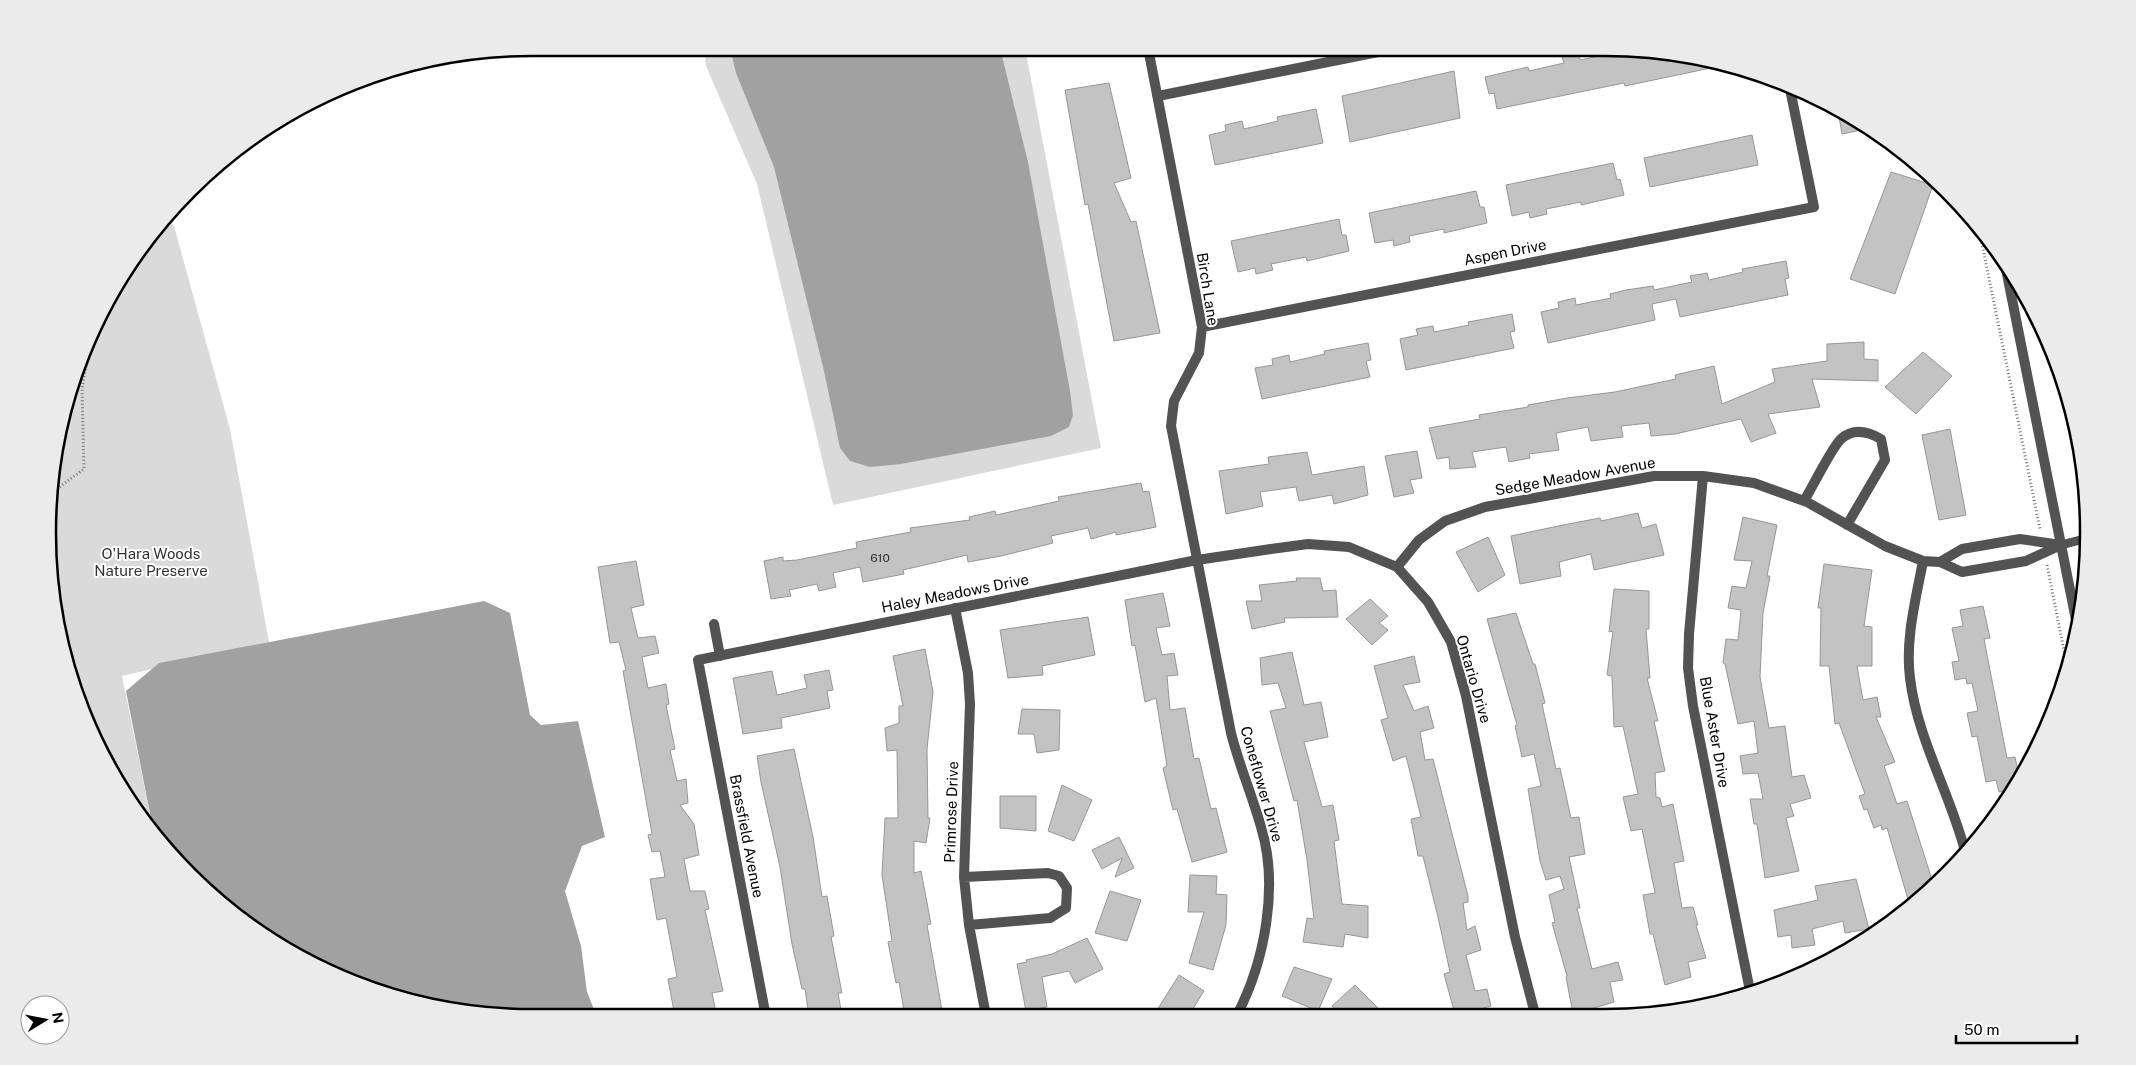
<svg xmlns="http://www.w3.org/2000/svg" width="2136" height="1065" font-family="'Public Sans',sans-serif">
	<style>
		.green { fill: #dadada }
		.water { fill: #a1a1a1 }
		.building { fill: #c3c3c3; stroke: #979797 }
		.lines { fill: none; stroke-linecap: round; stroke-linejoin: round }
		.path { stroke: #757575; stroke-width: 3; stroke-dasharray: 1 2.5; stroke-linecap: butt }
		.service { stroke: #535353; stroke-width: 9 }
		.minor { stroke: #535353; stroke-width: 10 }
		.tertiary { stroke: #535353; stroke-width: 10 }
		.labels { text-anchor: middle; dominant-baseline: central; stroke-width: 4; stroke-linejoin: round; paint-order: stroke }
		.number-label { font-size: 12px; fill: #313131 }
		.street-label { font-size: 15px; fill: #000; stroke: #fff }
		.park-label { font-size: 15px; fill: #313131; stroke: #fff }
		.rim { fill: none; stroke: #000; stroke-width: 2.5 }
	</style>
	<rect width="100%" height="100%" fill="#fff"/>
	<path class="green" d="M 704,48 L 1025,48 L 1101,448 L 833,505 L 757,184 L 706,66 Z
		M 165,216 L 174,226 L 230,429 L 269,642 L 122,676 L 154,834 L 98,747 L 52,596 L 48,532 L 57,438 L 113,290 Z"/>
	<path class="water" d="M 730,48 L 1000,48 L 1028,162 L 1070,391 L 1073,415 L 1069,427 L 1051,436 L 901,464 L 870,467 L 850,461 L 840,448 L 824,371 L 774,167 L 736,73 Z
		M 484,601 L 510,613 L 530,715 L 541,725 L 578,721 L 605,837 L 582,846 L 565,891 L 581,946 L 587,992 L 597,1017 L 532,1017 L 438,1008 L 347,980 L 213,897 L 154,834 L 126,691 L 159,663 Z"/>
	<path class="building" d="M 1627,50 L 1698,57 L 1725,65 L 1625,86 L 1624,83 L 1497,109 L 1494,93 L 1489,94 L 1485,77 L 1528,67 L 1529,71 L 1564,63 L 1562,57 L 1579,53 L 1580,60 Z
		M 1454,71 L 1460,118 L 1350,142 L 1342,96 Z
		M 1109,83 L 1131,178 L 1114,183 L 1131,222 L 1136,221 L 1160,333 L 1114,341 L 1088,204 L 1085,205 L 1065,90 Z
		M 1316,109 L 1323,143 L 1215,165 L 1209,135 L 1226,131 L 1225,125 L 1242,121 L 1244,129 L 1278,121 L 1277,117 Z
		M 1838,111 L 1853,119 L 1871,128 L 1842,134 Z
		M 1752,135 L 1758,165 L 1650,187 L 1644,158 Z
		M 1613,163 L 1617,180 L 1620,179 L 1624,195 L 1581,205 L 1581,202 L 1546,209 L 1547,214 L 1530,218 L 1529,212 L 1512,216 L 1506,185 Z
		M 1891,172 L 1933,185 L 1895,294 L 1850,279 Z
		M 1476,191 L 1480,207 L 1484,207 L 1487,223 L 1444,233 L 1444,229 L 1409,236 L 1410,242 L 1394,246 L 1393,240 L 1375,243 L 1369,213 Z
		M 1339,219 L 1342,235 L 1346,235 L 1349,251 L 1307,261 L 1306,257 L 1271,264 L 1273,270 L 1256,274 L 1255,268 L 1238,272 L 1231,241 Z
		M 1786,261 L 1789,278 L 1785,279 L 1788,295 L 1680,317 L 1676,299 L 1652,304 L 1655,320 L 1548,343 L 1541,312 L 1559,308 L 1558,302 L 1575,298 L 1576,305 L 1611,298 L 1610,294 L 1626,290 L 1653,286 L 1654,290 L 1692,282 L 1690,276 L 1707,273 L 1709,280 L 1743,272 L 1742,269 Z
		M 1512,314 L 1515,331 L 1510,332 L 1514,348 L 1406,370 L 1400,339 L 1418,335 L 1416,329 L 1433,326 L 1434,332 L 1469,325 L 1468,322 Z
		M 1864,342 L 1864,359 L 1878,360 L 1878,381 L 1812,379 L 1820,407 L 1768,414 L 1776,433 L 1751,442 L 1741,419 L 1675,434 L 1651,436 L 1649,423 L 1621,426 L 1623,437 L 1591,441 L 1588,427 L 1556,433 L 1559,450 L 1529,454 L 1530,458 L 1509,462 L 1506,447 L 1472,452 L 1476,467 L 1450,469 L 1449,457 L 1437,459 L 1429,428 L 1480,419 L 1479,415 L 1528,407 L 1528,405 L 1567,398 L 1615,392 L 1676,379 L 1675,375 L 1714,366 L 1722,404 L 1775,382 L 1772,369 L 1827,361 L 1827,344 Z
		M 1368,343 L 1371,360 L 1366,361 L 1370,377 L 1262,399 L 1255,368 L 1273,365 L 1272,359 L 1289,355 L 1290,362 L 1325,354 L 1324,351 Z
		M 1923,352 L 1952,376 L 1916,414 L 1885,387 Z
		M 1950,429 L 1966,515 L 1939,520 L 1922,435 Z
		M 1417,451 L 1422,478 L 1410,480 L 1414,493 L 1394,497 L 1385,456 Z
		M 1307,452 L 1312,475 L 1364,466 L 1368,495 L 1334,504 L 1332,495 L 1299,501 L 1296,487 L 1260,492 L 1263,506 L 1226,514 L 1219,471 L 1269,464 L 1268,457 Z
		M 1141,483 L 1143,492 L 1149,491 L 1156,527 L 1116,535 L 1116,532 L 1091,539 L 1088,528 L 1051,536 L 1053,543 L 1001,556 L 968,562 L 967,555 L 903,570 L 904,574 L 863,582 L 860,567 L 833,573 L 836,587 L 819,591 L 817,584 L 789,590 L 791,596 L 771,599 L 764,561 L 783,557 L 783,561 L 797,560 L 857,548 L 856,542 L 911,532 L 910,528 L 970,520 L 969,517 L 995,511 L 996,515 L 1059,501 L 1058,497 Z
		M 1638,513 L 1642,528 L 1656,524 L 1664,555 L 1594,570 L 1591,554 L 1559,562 L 1561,576 L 1520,584 L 1511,536 L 1563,525 L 1600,518 L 1601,521 Z
		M 1743,517 L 1777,525 L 1767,576 L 1770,576 L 1763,613 L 1760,677 L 1769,728 L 1785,726 L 1792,777 L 1804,775 L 1811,798 L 1790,804 L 1794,816 L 1786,818 L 1799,871 L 1765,878 L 1757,824 L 1754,824 L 1750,799 L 1763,799 L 1758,773 L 1743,774 L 1740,756 L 1758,753 L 1754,721 L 1738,724 L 1725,664 L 1723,663 L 1726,639 L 1738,640 L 1741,610 L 1728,608 L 1732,586 L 1746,588 L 1752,561 L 1734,560 Z
		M 1488,537 L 1505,575 L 1478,592 L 1456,552 Z
		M 636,561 L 644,605 L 631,608 L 638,638 L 655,636 L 659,653 L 642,657 L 648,688 L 666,684 L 669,704 L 666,705 L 675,749 L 670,750 L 677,781 L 686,779 L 688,803 L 680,805 L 694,824 L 699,855 L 684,859 L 690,891 L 705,891 L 709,909 L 705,910 L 723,991 L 712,993 L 716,1013 L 697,1017 L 675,1017 L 668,979 L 677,977 L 666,918 L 657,920 L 650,879 L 665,877 L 660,851 L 652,852 L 648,835 L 652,834 L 623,671 L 626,670 L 619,642 L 610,643 L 598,567 Z
		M 1824,564 L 1872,570 L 1864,626 L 1872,627 L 1872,666 L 1857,666 L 1863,700 L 1877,697 L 1881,717 L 1876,717 L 1895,762 L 1884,766 L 1897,804 L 1907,801 L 1933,883 L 1910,906 L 1887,828 L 1882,830 L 1881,825 L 1874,828 L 1867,809 L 1864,810 L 1859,796 L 1865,794 L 1839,723 L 1835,724 L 1829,666 L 1820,666 L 1821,608 L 1818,608 Z
		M 1296,578 L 1320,578 L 1323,591 L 1336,590 L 1338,617 L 1284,618 L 1285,622 L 1252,629 L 1246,601 L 1262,601 L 1259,585 L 1297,581 Z
		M 1614,589 L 1649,591 L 1649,629 L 1646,629 L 1650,678 L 1647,678 L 1658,721 L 1654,721 L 1665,771 L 1655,773 L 1656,797 L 1660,798 L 1662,807 L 1673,804 L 1684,861 L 1674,863 L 1682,908 L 1693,907 L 1698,925 L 1696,925 L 1706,958 L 1688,962 L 1691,977 L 1665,985 L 1653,934 L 1650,934 L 1643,895 L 1655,893 L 1642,829 L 1631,831 L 1623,797 L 1638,794 L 1623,726 L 1614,727 L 1612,676 L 1607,675 L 1613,631 L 1609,632 Z
		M 1163,593 L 1170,626 L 1156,628 L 1162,655 L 1174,653 L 1178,675 L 1167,676 L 1170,710 L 1185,708 L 1194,759 L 1199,758 L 1211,809 L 1216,808 L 1227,852 L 1192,862 L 1177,809 L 1173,810 L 1163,768 L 1167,766 L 1156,698 L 1145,702 L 1135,645 L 1132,646 L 1125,600 Z
		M 1370,599 L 1388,616 L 1379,623 L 1388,630 L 1372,645 L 1346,619 Z
		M 1983,606 L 1990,638 L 1984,639 L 2007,758 L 2015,757 L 2019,775 L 2010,790 L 1999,792 L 1996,780 L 1986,782 L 1977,736 L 1972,737 L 1967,713 L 1978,711 L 1972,683 L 1967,684 L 1966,678 L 1955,680 L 1952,662 L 1959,661 L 1952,628 L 1963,626 L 1960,610 Z
		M 1516,613 L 1533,664 L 1535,664 L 1545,703 L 1542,704 L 1556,769 L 1560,768 L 1571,818 L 1579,817 L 1585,854 L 1569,857 L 1580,908 L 1577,908 L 1592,969 L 1618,962 L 1623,980 L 1610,982 L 1614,1002 L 1573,1014 L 1566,977 L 1567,976 L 1552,923 L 1555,922 L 1549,895 L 1564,889 L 1560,876 L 1546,880 L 1540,861 L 1528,789 L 1541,786 L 1534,754 L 1522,757 L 1515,726 L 1517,725 L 1487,619 Z
		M 1088,617 L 1095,655 L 1042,666 L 1043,675 L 1008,678 L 1000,630 Z
		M 925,649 L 933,692 L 927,749 L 928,818 L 930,818 L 926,843 L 914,841 L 914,873 L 921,871 L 931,924 L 927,925 L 943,1016 L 905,1016 L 899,982 L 896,983 L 888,942 L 892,941 L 882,875 L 885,818 L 898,818 L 897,750 L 887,751 L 885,728 L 899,723 L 899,706 L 903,706 L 893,656 Z
		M 1292,652 L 1304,705 L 1321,702 L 1328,737 L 1304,742 L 1322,807 L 1333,805 L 1339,840 L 1334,841 L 1342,904 L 1368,906 L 1368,938 L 1345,934 L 1343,947 L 1303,942 L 1307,918 L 1314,919 L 1307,860 L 1297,800 L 1294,801 L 1270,711 L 1286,708 L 1278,683 L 1262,685 L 1260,658 Z
		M 1414,656 L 1420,682 L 1403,685 L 1414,711 L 1428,706 L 1434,728 L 1420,732 L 1425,760 L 1433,759 L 1468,896 L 1468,902 L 1463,903 L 1467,930 L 1475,926 L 1481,950 L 1466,955 L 1475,991 L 1487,989 L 1491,1006 L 1463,1014 L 1455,1014 L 1444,974 L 1450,972 L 1438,917 L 1423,856 L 1418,856 L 1411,819 L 1421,817 L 1406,756 L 1393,761 L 1381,720 L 1388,718 L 1374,666 Z
		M 829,670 L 833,690 L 827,691 L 830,708 L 781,718 L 782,728 L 743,734 L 733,678 L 772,671 L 777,695 L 807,688 L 804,675 Z
		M 1022,709 L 1060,710 L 1059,750 L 1037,753 L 1034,734 L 1018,734 Z
		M 794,749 L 813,837 L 822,897 L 827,896 L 834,936 L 831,937 L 842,993 L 838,993 L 842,1016 L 809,1016 L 805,989 L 802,989 L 792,944 L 780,867 L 761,782 L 757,756 Z
		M 1062,785 L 1092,800 L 1074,841 L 1048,831 Z
		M 1000,796 L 1036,796 L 1036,831 L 1000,828 Z
		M 1119,837 L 1134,868 L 1115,877 L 1122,858 L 1102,869 L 1092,850 Z
		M 1190,875 L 1217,876 L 1216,894 L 1227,895 L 1226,925 L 1213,970 L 1189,963 L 1204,912 L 1188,912 Z
		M 1856,879 L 1869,929 L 1845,933 L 1843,921 L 1812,929 L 1815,945 L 1792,948 L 1791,935 L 1778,937 L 1774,910 L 1818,900 L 1815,886 Z
		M 1110,891 L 1141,900 L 1127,941 L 1095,933 Z
		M 1087,938 L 1103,969 L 1075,983 L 1069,971 L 1042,977 L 1047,1007 L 1026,1011 L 1017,964 L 1027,962 L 1026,960 L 1052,954 Z
		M 1294,967 L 1332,979 L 1318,1011 L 1282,996 Z
		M 1179,975 L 1204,991 L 1189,1015 L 1154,1015 Z
		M 1355,985 L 1384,1014 L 1340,1015 L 1332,1006 Z"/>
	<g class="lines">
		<path class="path" d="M 1979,229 L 2040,529
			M 51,493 L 84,469 L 82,389 L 87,359
			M 2047,565 L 2067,666
			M 96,742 C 114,750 118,768 122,786"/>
		<path class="service" d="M 2061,545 L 2088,538"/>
		<path class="minor" d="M 1148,48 L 1202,327 L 1199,353 L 1174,401 L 1171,426 L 1231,733 C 1239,765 1252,795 1261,827 C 1279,886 1265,961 1237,1015
			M 1158,96 L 1398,48
			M 1202,327 L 1814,207 L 1789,84
			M 1703,476 L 1689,634 L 1688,668 L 1693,706 L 1750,991
			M 1804,501 C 1812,488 1832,447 1841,439 C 1854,427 1869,432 1881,439 L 1885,460 L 1847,525
			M 1923,561 C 1916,599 1905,639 1910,678 C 1917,738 1950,793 1965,851
			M 1940,562 L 1962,549 L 2020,539 L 2061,545
			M 1397,567 L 1419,540 L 1445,521 L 1485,507 L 1654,476 L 1703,476 L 1754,483 L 1807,502 L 1885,546 L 1923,561 L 1940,562 L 1962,572 L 2026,561 L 2061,545
			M 955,608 L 968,673 L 970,704 L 964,877 L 969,925 L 986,1016
			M 714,624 L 720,656
			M 964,877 L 1048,873 L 1059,876 L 1067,888 L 1066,908 L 1050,918 L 969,925
			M 766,1017 L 698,660 L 1197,560 L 1271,549 L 1308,544 L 1349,547 L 1397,567 L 1428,602 L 1451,642 L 1466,696 L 1515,937 L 1535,1014"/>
		<path class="tertiary" d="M 2004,259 L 2078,630"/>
	</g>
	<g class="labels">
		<g class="number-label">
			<text x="880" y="558">610</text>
		</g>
		<g class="street-label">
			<text transform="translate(1505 252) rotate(-11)">Aspen Drive</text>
			<text transform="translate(1208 289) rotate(81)">Birch Lane</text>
			<text transform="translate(1575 476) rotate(-10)">Sedge Meadow Avenue</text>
			<text transform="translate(955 593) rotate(-11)">Haley Meadows Drive</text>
			<text transform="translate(1474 679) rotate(74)">Ontario Drive</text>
			<text transform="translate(1715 732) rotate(80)">Blue Aster Drive</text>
			<text transform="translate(1262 784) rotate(74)">Coneflower Drive</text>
			<text transform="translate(951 812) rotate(-88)">Primrose Drive</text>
			<text transform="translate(747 836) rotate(79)">Brassfield Avenue</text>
		</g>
		<g class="park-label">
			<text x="151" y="553">O'Hara Woods<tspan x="151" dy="17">Nature Preserve</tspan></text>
		</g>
	</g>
	<path d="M0 0H2136V1065H0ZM532 56H1604A476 476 0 0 1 2080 532V533A476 476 0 0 1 1604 1009H532A476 476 0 0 1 56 533V532A476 476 0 0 1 532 56Z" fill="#ebebeb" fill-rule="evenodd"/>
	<path class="rim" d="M532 56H1604A476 476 0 0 1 2080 532V533A476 476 0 0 1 1604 1009H532A476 476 0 0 1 56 533V532A476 476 0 0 1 532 56Z"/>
	<g transform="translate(45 1020) rotate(80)"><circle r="24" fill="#ffffff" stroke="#999999"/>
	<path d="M0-4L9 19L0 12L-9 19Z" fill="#000000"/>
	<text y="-8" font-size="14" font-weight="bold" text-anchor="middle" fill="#000000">N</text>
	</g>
	<path d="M1956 1035v8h121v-8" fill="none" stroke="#000000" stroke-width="2.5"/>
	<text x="1964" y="1035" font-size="15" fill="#000000" stroke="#ffffff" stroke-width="4" paint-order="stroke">50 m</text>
</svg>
